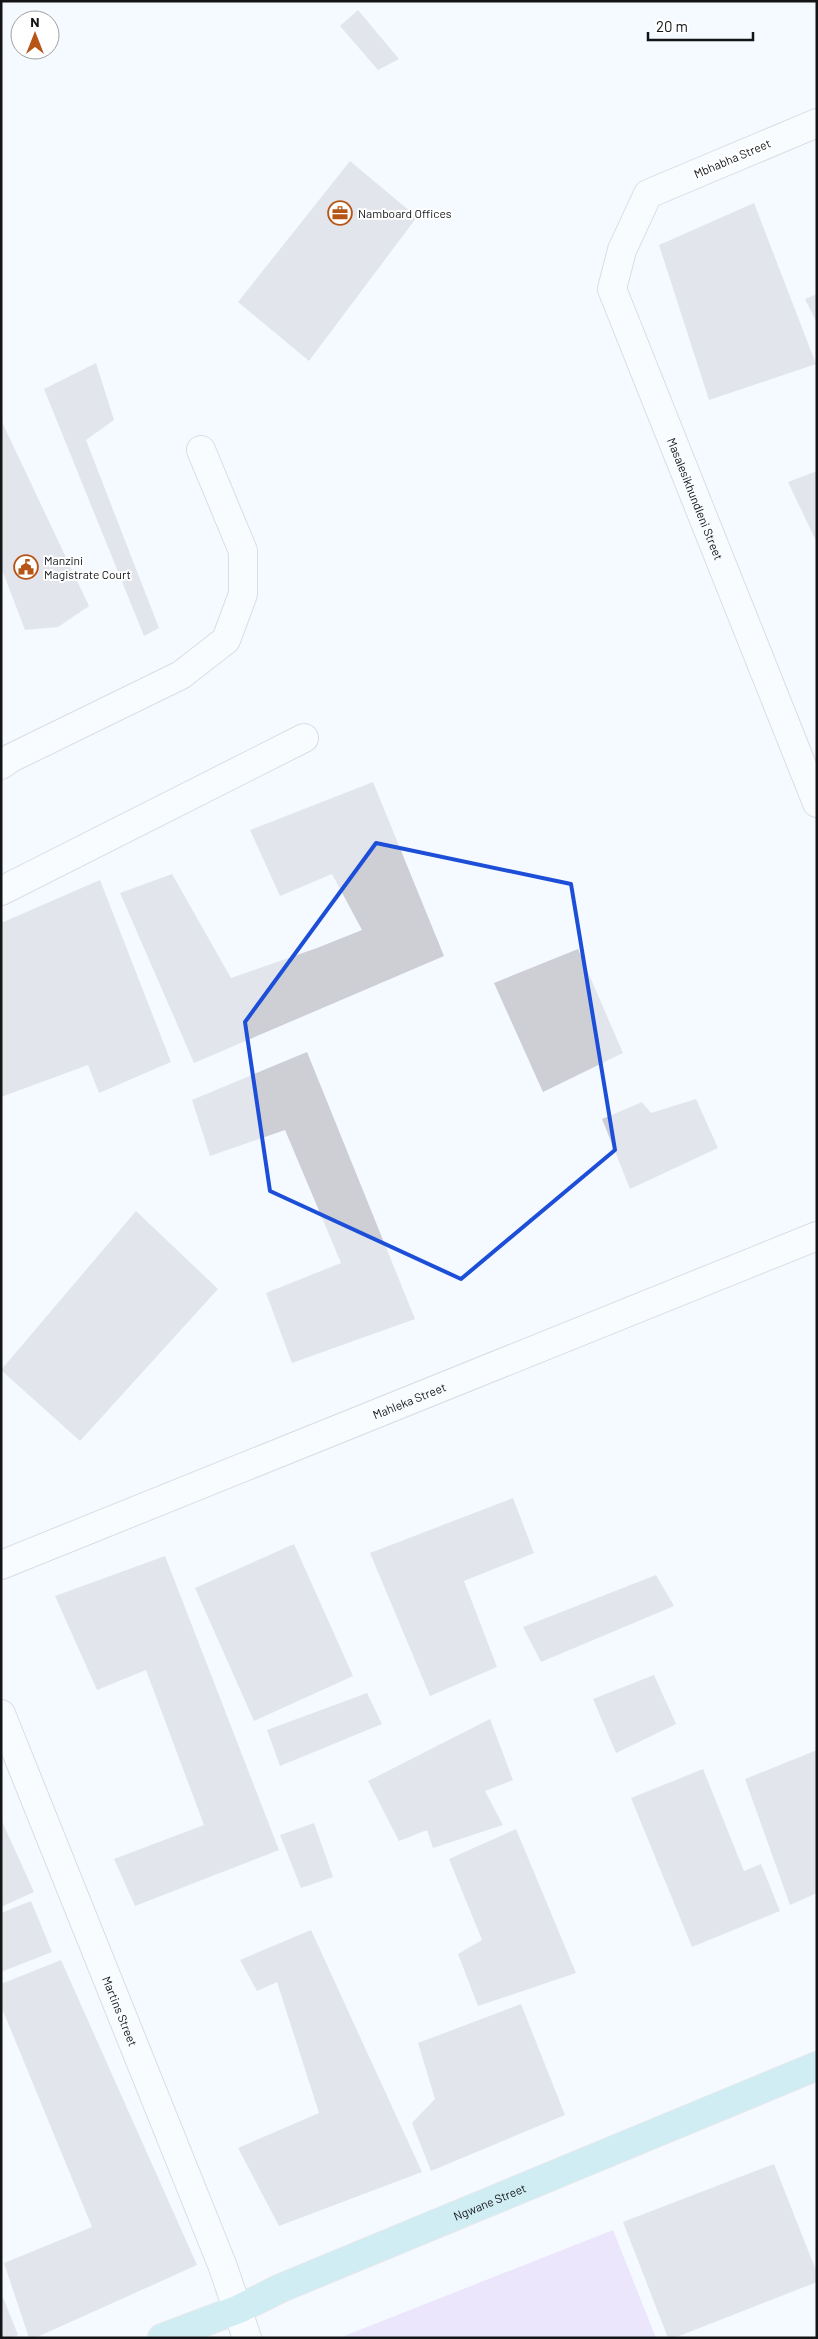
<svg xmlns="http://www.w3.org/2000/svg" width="818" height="2339" font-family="Barlow,sans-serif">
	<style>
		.green { fill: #e2cef8 }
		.building { fill: #cdcfd5 }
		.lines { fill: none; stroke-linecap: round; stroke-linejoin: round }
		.minor-casing { stroke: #b7bdc1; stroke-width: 30 }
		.major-casing { stroke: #d4d5d5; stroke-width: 30 }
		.minor { stroke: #fff; stroke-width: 28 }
		.major { stroke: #a4dde4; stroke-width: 28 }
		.marked { fill: none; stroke: #1d4ed8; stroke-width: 4; stroke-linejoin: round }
		.labels { text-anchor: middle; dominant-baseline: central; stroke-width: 4; stroke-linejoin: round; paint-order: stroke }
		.street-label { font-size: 12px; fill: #121416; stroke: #fff }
		.poi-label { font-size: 12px; fill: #121416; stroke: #fff; text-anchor: start }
	</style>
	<rect width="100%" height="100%" fill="#f4faff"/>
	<path class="green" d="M 613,2230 L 656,2338 L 339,2338 Z"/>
	<path class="building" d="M 358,10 L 399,59 L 378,70 L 340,26 Z
		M 350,161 L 417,217 L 309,361 L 238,302 Z
		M 754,203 L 816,364 L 709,400 L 659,245 Z
		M 817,294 L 817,323 L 805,299 Z
		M 96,363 L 114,420 L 86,440 L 159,628 L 144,636 L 44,389 Z
		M 1,420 L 89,606 L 58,627 L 25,630 L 1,567 Z
		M 817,471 L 817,543 L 788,482 Z
		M 373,782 L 444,956 L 194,1063 L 120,893 L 172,874 L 231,978 L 317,948 L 362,930 L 332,874 L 280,896 L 250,830 Z
		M 100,880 L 171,1062 L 99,1093 L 88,1065 L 1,1097 L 1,923 Z
		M 578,949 L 623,1053 L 543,1092 L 494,983 Z
		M 307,1052 L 415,1319 L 292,1363 L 266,1293 L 341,1263 L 285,1130 L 210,1156 L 192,1100 Z
		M 696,1099 L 718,1148 L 630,1189 L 602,1119 L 642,1102 L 651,1113 Z
		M 136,1211 L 218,1289 L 80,1441 L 1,1370 Z
		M 513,1498 L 534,1553 L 464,1581 L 497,1667 L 430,1696 L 370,1553 Z
		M 294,1544 L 353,1676 L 254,1721 L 195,1588 Z
		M 165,1556 L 279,1850 L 135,1906 L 114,1859 L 204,1825 L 146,1670 L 97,1690 L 55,1596 Z
		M 656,1575 L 674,1606 L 541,1662 L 523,1627 Z
		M 654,1675 L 676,1724 L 616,1753 L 593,1699 Z
		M 367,1693 L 382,1724 L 280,1766 L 267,1730 Z
		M 490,1719 L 513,1780 L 485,1791 L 503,1825 L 433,1848 L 427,1830 L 399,1841 L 368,1781 Z
		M 817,1750 L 817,1893 L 790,1905 L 745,1779 Z
		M 703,1769 L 744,1871 L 761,1864 L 780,1911 L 692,1947 L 631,1798 Z
		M 1,1819 L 34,1892 L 1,1907 Z
		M 314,1823 L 333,1877 L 301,1888 L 280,1835 Z
		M 516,1829 L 576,1973 L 478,2006 L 458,1954 L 482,1940 L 449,1859 Z
		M 31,1901 L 52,1952 L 1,1972 L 1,1913 Z
		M 311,1930 L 422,2172 L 279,2226 L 238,2148 L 319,2113 L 277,1982 L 257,1991 L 240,1960 Z
		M 61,1960 L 197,2265 L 35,2338 L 29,2338 L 4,2263 L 92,2227 L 1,2006 L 1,1984 Z
		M 521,2004 L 565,2115 L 431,2171 L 412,2123 L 435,2099 L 418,2043 Z
		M 774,2164 L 817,2273 L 817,2282 L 674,2338 L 668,2338 L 623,2222 Z
		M 1,2292 L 18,2335 L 10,2338 L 1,2338 Z"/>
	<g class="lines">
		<g class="minor-casing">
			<g id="minor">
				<path id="s1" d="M 817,123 L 648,194 L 622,250 L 612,289 L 817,803"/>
				<path d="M 1,765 L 11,758 L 181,675 L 226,640 L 243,594 L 243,551 L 201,450"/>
				<path d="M 1,891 L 304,738"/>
				<path id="s2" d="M 1,1565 L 817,1236"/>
				<path id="s3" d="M 1,1714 L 223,2267 L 247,2338"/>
			</g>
		</g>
		<g class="major-casing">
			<g id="major">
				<path id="s4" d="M 162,2338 L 239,2309 L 281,2288 L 817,2066"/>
			</g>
		</g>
		<use href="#minor" class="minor"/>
		<use href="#major" class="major"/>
	</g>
	<path d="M0 0H818V2339H0ZM 376,843 L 571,884 L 615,1150 L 461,1279 L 270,1191 L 245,1022 Z" fill="#f4faff" fill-opacity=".55" fill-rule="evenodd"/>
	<path class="marked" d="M 376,843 L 571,884 L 615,1150 L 461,1279 L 270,1191 L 245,1022 Z"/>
	<defs>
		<g id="office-ring" transform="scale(1.25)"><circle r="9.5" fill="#fff" stroke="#b65516" stroke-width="1.5"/><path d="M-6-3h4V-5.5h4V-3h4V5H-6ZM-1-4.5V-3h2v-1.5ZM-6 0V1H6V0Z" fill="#b65516"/></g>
		<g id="civic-ring" transform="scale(1.25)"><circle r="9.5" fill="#fff" stroke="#b65516" stroke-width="1.5"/><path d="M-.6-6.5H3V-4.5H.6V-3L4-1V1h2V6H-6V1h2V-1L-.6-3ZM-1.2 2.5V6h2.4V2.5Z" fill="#b65516"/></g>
	</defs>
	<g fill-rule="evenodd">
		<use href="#office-ring" x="340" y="213"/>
		<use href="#civic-ring" x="26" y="567"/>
	</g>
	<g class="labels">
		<g class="street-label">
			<text transform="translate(732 158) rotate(-23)">Mbhabha Street</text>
			<text stroke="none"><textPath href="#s1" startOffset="511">Masalesikhundleni Street</textPath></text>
			<text stroke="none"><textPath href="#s2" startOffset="440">Mahleka Street</textPath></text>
			<text stroke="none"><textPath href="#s3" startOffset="320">Martins Street</textPath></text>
			<text stroke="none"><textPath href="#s4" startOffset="355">Ngwane Street</textPath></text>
		</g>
		<g class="poi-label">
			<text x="358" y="213">Namboard Offices</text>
			<text x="44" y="560">Manzini<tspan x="44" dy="14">Magistrate Court</tspan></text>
		</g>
	</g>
	<rect width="818" height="2339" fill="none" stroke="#121416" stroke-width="5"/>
	<g transform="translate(35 35)"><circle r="24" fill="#ffffff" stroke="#a0a1a2"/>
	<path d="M0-4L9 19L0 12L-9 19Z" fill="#b65516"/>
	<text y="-8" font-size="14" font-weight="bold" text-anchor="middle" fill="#121416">N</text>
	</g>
	<path d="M648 32v8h105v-8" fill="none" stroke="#121416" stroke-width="2.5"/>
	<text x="656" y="32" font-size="15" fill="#121416" stroke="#ffffff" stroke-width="4" paint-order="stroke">20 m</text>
</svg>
